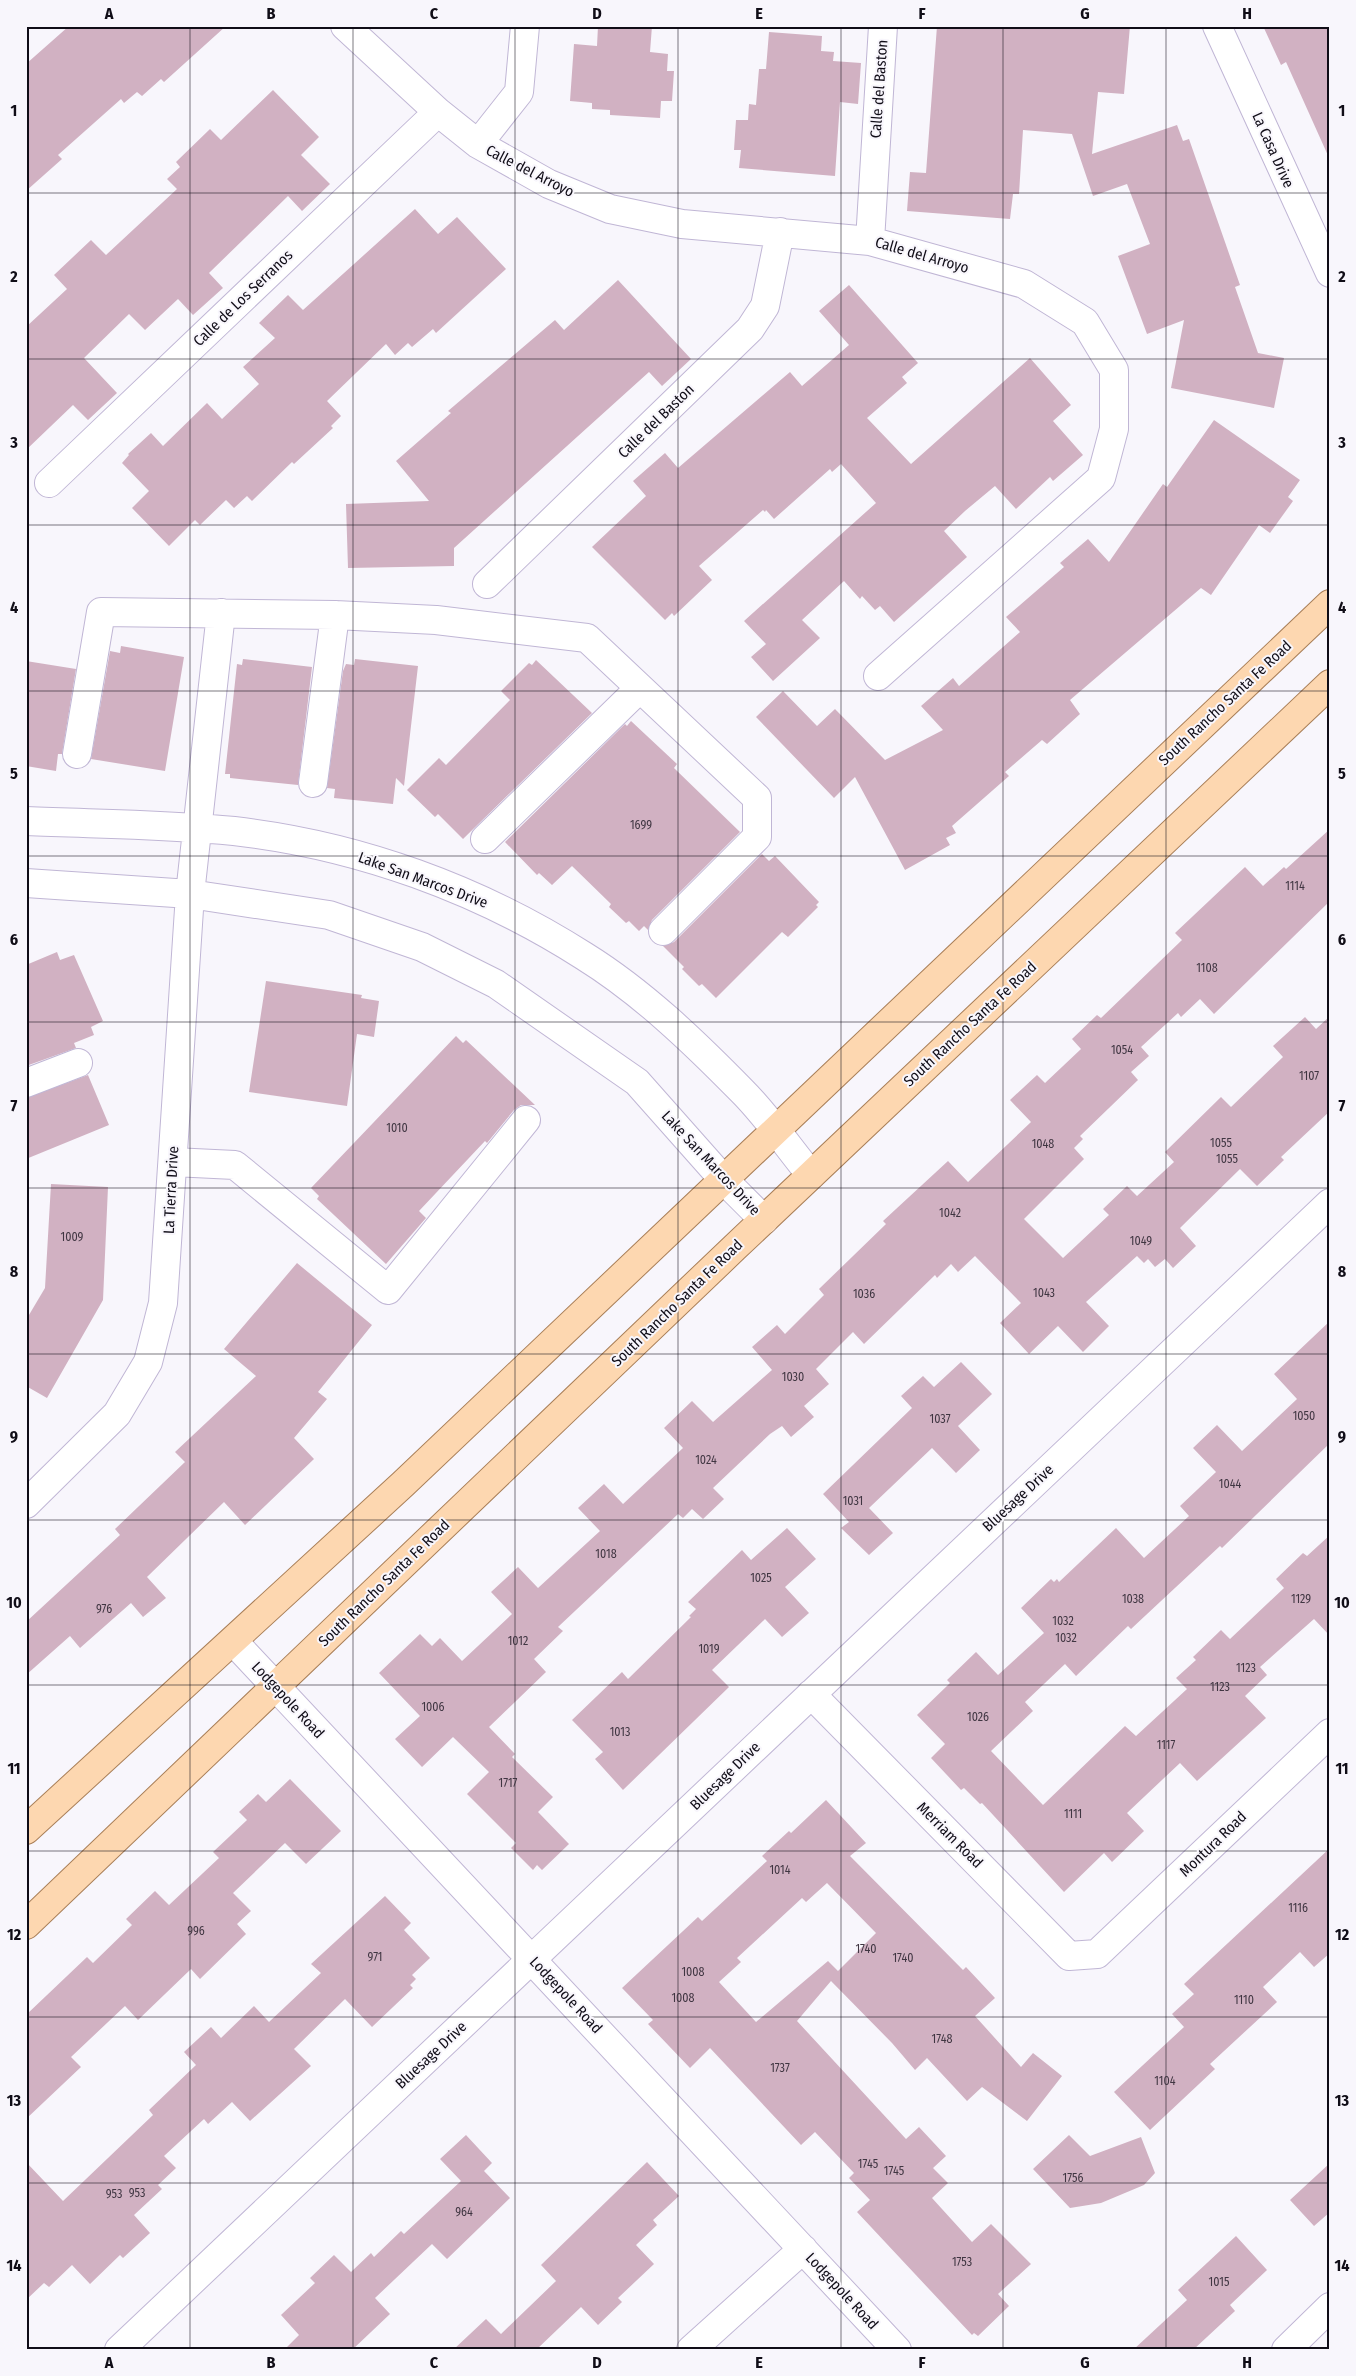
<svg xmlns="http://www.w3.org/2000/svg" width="1356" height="2376" font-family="'Fira Sans Condensed',sans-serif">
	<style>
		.building { fill: #d1b1c2; fill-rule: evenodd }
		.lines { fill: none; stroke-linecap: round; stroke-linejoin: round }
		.minor-casing { stroke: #c0b6d5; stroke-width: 30 }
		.major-casing { stroke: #a97f58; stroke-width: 30 }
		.minor { stroke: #fff; stroke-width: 28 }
		.major { stroke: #fdd7b0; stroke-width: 28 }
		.grid { fill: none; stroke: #100d17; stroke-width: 1; stroke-opacity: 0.55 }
		.labels { text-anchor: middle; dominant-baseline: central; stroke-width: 4; stroke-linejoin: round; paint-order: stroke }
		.number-label { font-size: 12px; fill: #403642 }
		.street-label { font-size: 15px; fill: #100d17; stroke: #f8f6fc }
		.neatline { fill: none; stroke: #100d17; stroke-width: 2 }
		.grid-label { font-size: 16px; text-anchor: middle; font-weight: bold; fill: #100d17 }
	</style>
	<rect width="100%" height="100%" fill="#f8f6fc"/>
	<path class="building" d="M 69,26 L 226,26 L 164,82 L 161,79 L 142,96 L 137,92 L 124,103 L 121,99 L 58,155 L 62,159 L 26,191 L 26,64 Z
		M 598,26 L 652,26 L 650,52 L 668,54 L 667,71 L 674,71 L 672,101 L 661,101 L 660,118 L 610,115 L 610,110 L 592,109 L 592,103 L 570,101 L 574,44 L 597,46 Z
		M 937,26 L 1130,26 L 1124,94 L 1098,92 L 1092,154 L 1177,125 L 1183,141 L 1189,139 L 1240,285 L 1235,287 L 1258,353 L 1284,358 L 1274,408 L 1171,388 L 1184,320 L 1147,334 L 1118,256 L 1150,244 L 1127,184 L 1093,196 L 1072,134 L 1023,130 L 1019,194 L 1013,194 L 1010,219 L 907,211 L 910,172 L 926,173 Z
		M 1263,26 L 1330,26 L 1330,160 L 1286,62 L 1281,65 Z
		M 769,32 L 822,36 L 821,51 L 834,52 L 833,61 L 861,63 L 858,104 L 840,102 L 835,176 L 739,168 L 741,150 L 734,150 L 736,120 L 748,120 L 749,104 L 756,105 L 759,69 L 766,69 Z
		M 273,90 L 319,137 L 301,155 L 330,184 L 302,211 L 288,196 L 209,273 L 223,288 L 193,315 L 178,299 L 145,330 L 129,314 L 84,358 L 117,393 L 88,420 L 73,405 L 26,450 L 26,327 L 67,289 L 54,275 L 91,240 L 106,255 L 177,189 L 167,179 L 180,167 L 176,162 L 210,129 L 221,140 Z
		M 415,209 L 438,234 L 457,217 L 506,269 L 436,333 L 433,329 L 412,347 L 408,343 L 395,355 L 386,344 L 327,401 L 341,416 L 331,426 L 333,428 L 294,464 L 292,462 L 252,501 L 247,496 L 234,508 L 226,500 L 200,525 L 195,520 L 169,546 L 132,508 L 149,491 L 122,463 L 129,455 L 128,454 L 151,433 L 163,446 L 207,403 L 222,419 L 259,384 L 243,367 L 275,338 L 259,323 L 288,295 L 303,310 Z
		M 618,280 L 691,359 L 662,386 L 649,372 L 454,548 L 454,566 L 348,568 L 346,504 L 429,501 L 396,461 L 451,413 L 448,411 L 555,320 L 564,330 Z
		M 849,285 L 918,363 L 902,377 L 907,383 L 867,418 L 911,464 L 1030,358 L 1071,405 L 1053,421 L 1083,455 L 1053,481 L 1050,477 L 1016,509 L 995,486 L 965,511 L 944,531 L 967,557 L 894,622 L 880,606 L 875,610 L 862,596 L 860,599 L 844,581 L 802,620 L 820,638 L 773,681 L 751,657 L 766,644 L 744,621 L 876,503 L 841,464 L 832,472 L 830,469 L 774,519 L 766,510 L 765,512 L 763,510 L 699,566 L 712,580 L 674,616 L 672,613 L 665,620 L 592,547 L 646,496 L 633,481 L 665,453 L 678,468 L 790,372 L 802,386 L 849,345 L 819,311 Z
		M 1214,420 L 1300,480 L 1288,497 L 1293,501 L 1270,533 L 1259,525 L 1211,595 L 1201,588 L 1070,700 L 1080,714 L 1047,744 L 1042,740 L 1005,772 L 1009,776 L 952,826 L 956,833 L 946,838 L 950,845 L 905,870 L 855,777 L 834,798 L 756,717 L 783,691 L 817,726 L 835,709 L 885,760 L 943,730 L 921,706 L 953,678 L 959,686 L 1020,632 L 1006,617 L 1064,567 L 1060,563 L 1088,539 L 1109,562 L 1163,484 L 1167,487 Z
		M 121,646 L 184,657 L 165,771 L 91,759 L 110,651 L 120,653 Z
		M 243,659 L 312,667 L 298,785 L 230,778 L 230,774 L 225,774 L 237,664 L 242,665 Z
		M 355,659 L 418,666 L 404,786 L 396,778 L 393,804 L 334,798 L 335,789 L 327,788 L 343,671 L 346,664 L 354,665 Z
		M 536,660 L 592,713 L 463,839 L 438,814 L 435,817 L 407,790 L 439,758 L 446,765 L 510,700 L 501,691 L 529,663 L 532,665 Z
		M 26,661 L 76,669 L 62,754 L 58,754 L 56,771 L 26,766 Z
		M 631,721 L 677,764 L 674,768 L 740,832 L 652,920 L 648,930 L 644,926 L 639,931 L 629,921 L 626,923 L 609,907 L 611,904 L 572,866 L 552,885 L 539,873 L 537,875 L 505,842 L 625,724 L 627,726 Z
		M 1330,829 L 1330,901 L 1214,1014 L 1200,999 L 1181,1017 L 1178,1013 L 1141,1047 L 1149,1056 L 1131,1072 L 1138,1080 L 1080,1136 L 1083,1139 L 1074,1148 L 1084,1159 L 1024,1219 L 1063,1258 L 1109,1215 L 1103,1209 L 1127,1186 L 1137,1196 L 1174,1162 L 1165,1152 L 1221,1097 L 1231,1107 L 1283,1057 L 1273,1046 L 1305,1017 L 1316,1029 L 1330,1016 L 1330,1111 L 1281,1157 L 1284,1160 L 1257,1186 L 1240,1169 L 1180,1228 L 1196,1246 L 1173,1268 L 1165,1259 L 1155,1267 L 1148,1259 L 1144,1263 L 1137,1256 L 1086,1302 L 1109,1326 L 1083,1352 L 1058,1326 L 1029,1354 L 1000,1323 L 1021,1303 L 975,1256 L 958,1272 L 951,1264 L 937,1278 L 935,1275 L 864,1344 L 853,1332 L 816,1369 L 829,1384 L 804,1406 L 814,1417 L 791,1437 L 782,1426 L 770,1434 L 713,1488 L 724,1499 L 703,1519 L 692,1509 L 683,1518 L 678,1514 L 558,1627 L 563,1631 L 534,1659 L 546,1672 L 489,1727 L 515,1754 L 512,1757 L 553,1797 L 538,1812 L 569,1844 L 542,1870 L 537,1865 L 533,1870 L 511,1848 L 516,1843 L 467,1794 L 489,1772 L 453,1737 L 422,1767 L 395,1739 L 420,1716 L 379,1673 L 420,1634 L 432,1646 L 440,1638 L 462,1661 L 512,1614 L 491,1592 L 518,1567 L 538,1588 L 600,1531 L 578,1508 L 604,1484 L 623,1504 L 683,1448 L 664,1428 L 692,1401 L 713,1422 L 772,1370 L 752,1347 L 777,1325 L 785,1334 L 824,1295 L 819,1289 L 886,1224 L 883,1221 L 948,1161 L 968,1182 L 1031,1122 L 1010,1100 L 1037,1075 L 1045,1083 L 1081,1049 L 1072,1039 L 1097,1015 L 1101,1018 L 1182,940 L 1175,933 L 1245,867 L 1263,886 L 1284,867 L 1286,869 Z
		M 762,854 L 769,861 L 775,856 L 819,902 L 816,905 L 818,907 L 788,937 L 782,932 L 716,998 L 702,984 L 699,986 L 682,969 L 684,967 L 663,946 L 674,942 Z
		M 57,952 L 60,960 L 74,955 L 103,1021 L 91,1027 L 94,1035 L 74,1043 L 76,1048 L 26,1066 L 26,965 Z
		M 266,981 L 362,995 L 361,998 L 379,1001 L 374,1037 L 357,1034 L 347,1106 L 249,1092 Z
		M 456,1036 L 463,1043 L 466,1040 L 535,1105 L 521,1105 L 514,1110 L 487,1143 L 485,1141 L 419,1211 L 426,1218 L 386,1264 L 317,1199 L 319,1196 L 311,1188 Z
		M 88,1075 L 109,1125 L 26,1159 L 26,1098 Z
		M 51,1184 L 108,1187 L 103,1300 L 47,1398 L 26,1386 L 26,1320 L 45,1288 Z
		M 297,1263 L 372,1325 L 318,1392 L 327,1399 L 294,1438 L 314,1459 L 245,1525 L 224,1502 L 147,1577 L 166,1598 L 143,1617 L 131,1603 L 80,1648 L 70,1636 L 26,1675 L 26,1622 L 120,1535 L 115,1529 L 185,1462 L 175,1452 L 256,1376 L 224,1349 Z
		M 1330,1321 L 1330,1443 L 1222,1548 L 1220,1546 L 1131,1629 L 1128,1626 L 1076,1676 L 1065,1664 L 1025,1702 L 1033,1711 L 991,1751 L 1043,1805 L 1125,1726 L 1136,1736 L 1187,1689 L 1176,1678 L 1196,1660 L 1193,1657 L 1221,1630 L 1230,1639 L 1284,1588 L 1276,1579 L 1303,1553 L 1307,1556 L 1330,1535 L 1330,1636 L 1314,1619 L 1260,1667 L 1267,1675 L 1245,1696 L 1266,1718 L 1197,1781 L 1180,1763 L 1127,1813 L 1144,1831 L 1112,1862 L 1104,1853 L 1064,1892 L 982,1803 L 980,1804 L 964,1788 L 961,1790 L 931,1758 L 945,1744 L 917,1715 L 950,1683 L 947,1680 L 976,1652 L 998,1675 L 1044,1633 L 1021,1608 L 1051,1579 L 1054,1582 L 1057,1579 L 1059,1582 L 1116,1528 L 1144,1558 L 1189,1516 L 1180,1506 L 1216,1472 L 1193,1448 L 1217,1425 L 1242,1451 L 1297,1399 L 1274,1374 Z
		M 961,1362 L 992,1394 L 958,1426 L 980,1450 L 956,1473 L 932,1448 L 869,1508 L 893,1533 L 869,1555 L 841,1528 L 849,1522 L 823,1494 L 912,1408 L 901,1396 L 923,1376 L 934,1387 Z
		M 787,1528 L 816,1559 L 785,1587 L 809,1613 L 782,1637 L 765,1619 L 712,1670 L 729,1687 L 623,1790 L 595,1759 L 603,1752 L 572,1720 L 622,1672 L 628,1679 L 691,1617 L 689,1616 L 696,1609 L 688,1602 L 742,1550 L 751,1560 Z
		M 290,1779 L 341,1831 L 306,1864 L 285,1843 L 233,1893 L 251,1911 L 237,1924 L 246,1934 L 200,1979 L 191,1969 L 138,2020 L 125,2006 L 71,2057 L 81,2067 L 26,2119 L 26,2015 L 87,1957 L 93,1963 L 132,1925 L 126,1919 L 155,1891 L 169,1905 L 219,1858 L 213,1852 L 247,1820 L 239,1812 L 258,1794 L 266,1802 Z
		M 826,1800 L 866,1843 L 850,1856 L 963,1970 L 966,1967 L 995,1998 L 975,2016 L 1021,2067 L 1033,2053 L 1062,2076 L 1027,2121 L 982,2087 L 967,2101 L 927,2058 L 915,2070 L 892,2043 L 831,1981 L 797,2021 L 906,2139 L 919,2127 L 946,2156 L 933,2168 L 948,2183 L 932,2198 L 972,2242 L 991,2224 L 1031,2264 L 998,2294 L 1009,2306 L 978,2336 L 974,2333 L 972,2335 L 857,2212 L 870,2200 L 849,2178 L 854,2173 L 815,2132 L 801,2145 L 710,2048 L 690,2068 L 648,2024 L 653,2020 L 622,1988 L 698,1917 L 702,1921 L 767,1861 L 762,1856 L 789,1831 L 791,1833 ZM 827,1883 L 876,1933 L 838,1971 L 828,1961 L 756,2022 L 719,1982 L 741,1962 L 737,1958 L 802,1898 L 806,1902 Z
		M 1330,1848 L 1330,1953 L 1314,1967 L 1300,1952 L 1263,1987 L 1277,2002 L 1210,2064 L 1215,2069 L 1150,2130 L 1114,2092 L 1184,2027 L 1172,2014 L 1194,1994 L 1184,1984 Z
		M 385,1896 L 411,1923 L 404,1930 L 430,1958 L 412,1975 L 416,1979 L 410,1985 L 413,1988 L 372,2027 L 345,1999 L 294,2049 L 311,2066 L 250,2121 L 232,2102 L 208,2124 L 204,2119 L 164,2156 L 176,2168 L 158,2185 L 162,2189 L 134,2215 L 150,2233 L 123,2258 L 120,2255 L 90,2284 L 72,2265 L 49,2287 L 44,2283 L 26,2300 L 26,2162 L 63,2201 L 153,2115 L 149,2110 L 196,2065 L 184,2052 L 211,2027 L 221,2038 L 254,2006 L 269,2022 L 321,1973 L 311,1964 Z
		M 466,2135 L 492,2163 L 484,2171 L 510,2198 L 447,2259 L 432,2244 L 375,2298 L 390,2314 L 352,2350 L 284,2350 L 299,2335 L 281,2315 L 315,2283 L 310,2278 L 334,2255 L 351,2272 L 371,2253 L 374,2257 L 401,2231 L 404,2234 L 461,2181 L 440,2159 Z
		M 1069,2135 L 1090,2156 L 1141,2137 L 1155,2173 L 1144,2185 L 1101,2203 L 1070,2208 L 1033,2169 Z
		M 647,2162 L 679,2196 L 653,2220 L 657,2225 L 636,2245 L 654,2264 L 618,2298 L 622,2302 L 598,2325 L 581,2307 L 536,2350 L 453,2350 L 486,2319 L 501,2334 L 556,2281 L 541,2265 Z
		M 1330,2163 L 1330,2212 L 1314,2226 L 1290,2200 Z
		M 1236,2236 L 1267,2270 L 1230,2305 L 1235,2311 L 1193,2350 L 1133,2350 L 1187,2300 L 1178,2290 Z"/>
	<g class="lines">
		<g class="minor-casing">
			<path id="minor" d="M 345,26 L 438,112 L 478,144 L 549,184 L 610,209 L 682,224 L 870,241 L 1024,284 L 1085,322 L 1114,370 L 1114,429 L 1101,478 L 878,676
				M 1217,26 L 1330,273
				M 478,144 L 519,92 L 525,26
				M 870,241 L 883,26
				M 49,483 L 438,112
				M 487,584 L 750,329 L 765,306 L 780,232
				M 77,754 L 101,612 L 335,615 L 436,620 L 587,638 L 757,798 L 757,837 L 663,931
				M 313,783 L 335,615
				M 26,821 C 95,824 165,824 234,831 C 358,845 479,889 584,956 C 642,992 694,1042 742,1091 C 767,1116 788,1147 811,1175
				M 485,839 L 640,688
				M 26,883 L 190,894 L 329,915 L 422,947 L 496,984 L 637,1082 L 723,1179 L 764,1220
				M 26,1083 L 78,1063
				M 173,1162 L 235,1165 L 388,1290 L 526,1120
				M 26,1504 L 117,1414 L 148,1362 L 163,1303 L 190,894 L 221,613
				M 233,1641 L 897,2350
				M 811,1694 L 1069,1956 L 1097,1954 L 1330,1733
				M 119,2350 L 1330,1203
				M 691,2350 L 803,2249
				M 1286,2350 L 1330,2307"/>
		</g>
		<g class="major-casing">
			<path id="major" d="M 26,1830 L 403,1484 L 1330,604
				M 26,1925 L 734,1248 L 1330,684"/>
		</g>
		<use href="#minor" class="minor"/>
		<use href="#major" class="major"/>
	</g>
	<path class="grid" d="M 190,26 L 190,2350M 353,26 L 353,2350M 515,26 L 515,2350M 678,26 L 678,2350M 841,26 L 841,2350M 1003,26 L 1003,2350M 1166,26 L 1166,2350M 26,193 L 1330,193M 26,359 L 1330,359M 26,525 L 1330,525M 26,691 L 1330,691M 26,856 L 1330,856M 26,1022 L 1330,1022M 26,1188 L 1330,1188M 26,1354 L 1330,1354M 26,1520 L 1330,1520M 26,1685 L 1330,1685M 26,1851 L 1330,1851M 26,2017 L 1330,2017M 26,2183 L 1330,2183"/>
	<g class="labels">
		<g class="number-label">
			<text x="641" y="825">1699</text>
			<text x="1295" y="886">1114</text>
			<text x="1207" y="968">1108</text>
			<text x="1122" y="1050">1054</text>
			<text x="1309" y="1076">1107</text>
			<text x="397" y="1128">1010</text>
			<text x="1221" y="1143">1055</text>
			<text x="1043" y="1144">1048</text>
			<text x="1227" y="1159">1055</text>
			<text x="950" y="1213">1042</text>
			<text x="72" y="1237">1009</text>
			<text x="1141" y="1241">1049</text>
			<text x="1044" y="1293">1043</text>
			<text x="864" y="1294">1036</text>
			<text x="793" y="1377">1030</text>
			<text x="1304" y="1416">1050</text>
			<text x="940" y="1419">1037</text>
			<text x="706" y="1460">1024</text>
			<text x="1230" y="1484">1044</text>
			<text x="853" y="1501">1031</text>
			<text x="606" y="1554">1018</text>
			<text x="761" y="1578">1025</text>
			<text x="1133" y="1599">1038</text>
			<text x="1301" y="1599">1129</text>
			<text x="104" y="1609">976</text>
			<text x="1063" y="1621">1032</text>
			<text x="1066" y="1638">1032</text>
			<text x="518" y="1641">1012</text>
			<text x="709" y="1649">1019</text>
			<text x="1246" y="1668">1123</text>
			<text x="1220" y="1687">1123</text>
			<text x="433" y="1707">1006</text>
			<text x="978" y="1717">1026</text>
			<text x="620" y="1732">1013</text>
			<text x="1166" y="1745">1117</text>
			<text x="508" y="1783">1717</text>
			<text x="1073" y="1814">1111</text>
			<text x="780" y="1870">1014</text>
			<text x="1298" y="1908">1116</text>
			<text x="196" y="1931">996</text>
			<text x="866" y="1949">1740</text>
			<text x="375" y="1957">971</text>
			<text x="903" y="1958">1740</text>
			<text x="693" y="1972">1008</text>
			<text x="683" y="1998">1008</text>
			<text x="1244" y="2000">1110</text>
			<text x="942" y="2039">1748</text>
			<text x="780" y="2068">1737</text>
			<text x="1165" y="2081">1104</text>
			<text x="868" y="2164">1745</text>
			<text x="894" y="2171">1745</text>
			<text x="1073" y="2178">1756</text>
			<text x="137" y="2193">953</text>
			<text x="114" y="2194">953</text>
			<text x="464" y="2212">964</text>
			<text x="962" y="2262">1753</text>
			<text x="1219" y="2282">1015</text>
		</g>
		<g class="street-label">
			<text transform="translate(879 89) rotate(-86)">Calle del Baston</text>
			<text transform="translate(1273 150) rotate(66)">La Casa Drive</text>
			<text transform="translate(530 171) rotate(27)">Calle del Arroyo</text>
			<text transform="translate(922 255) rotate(16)">Calle del Arroyo</text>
			<text transform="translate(243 298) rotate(-44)">Calle de Los Serranos</text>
			<text transform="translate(656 421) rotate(-44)">Calle del Baston</text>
			<text transform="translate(1225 703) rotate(-43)">South Rancho Santa Fe Road</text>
			<text transform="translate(423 880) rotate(20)">Lake San Marcos Drive</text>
			<text transform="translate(970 1024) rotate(-43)">South Rancho Santa Fe Road</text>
			<text transform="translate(711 1163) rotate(47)">Lake San Marcos Drive</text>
			<text transform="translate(171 1190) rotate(-87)">La Tierra Drive</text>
			<text transform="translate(677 1303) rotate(-44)">South Rancho Santa Fe Road</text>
			<text transform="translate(1018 1498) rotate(-43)">Bluesage Drive</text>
			<text transform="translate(384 1583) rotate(-44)">South Rancho Santa Fe Road</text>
			<text transform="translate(288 1700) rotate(47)">Lodgepole Road</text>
			<text transform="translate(725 1776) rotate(-44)">Bluesage Drive</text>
			<text transform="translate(950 1835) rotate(45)">Merriam Road</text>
			<text transform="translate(1213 1844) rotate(-44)">Montura Road</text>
			<text transform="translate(566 1995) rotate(47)">Lodgepole Road</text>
			<text transform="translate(431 2055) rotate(-43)">Bluesage Drive</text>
			<text transform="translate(842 2291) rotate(47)">Lodgepole Road</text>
		</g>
	</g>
	<rect width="1356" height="2376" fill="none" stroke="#f8f6fc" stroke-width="55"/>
	<rect x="28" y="28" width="1300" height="2320" class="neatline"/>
	<g class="grid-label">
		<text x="109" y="19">A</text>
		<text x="271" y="19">B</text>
		<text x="434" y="19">C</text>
		<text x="597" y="19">D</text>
		<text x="759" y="19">E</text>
		<text x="922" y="19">F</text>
		<text x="1085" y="19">G</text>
		<text x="1247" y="19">H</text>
		<text x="14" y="116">1</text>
		<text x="1342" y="116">1</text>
		<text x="14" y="282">2</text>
		<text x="1342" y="282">2</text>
		<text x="14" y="448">3</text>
		<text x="1342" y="448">3</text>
		<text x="14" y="613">4</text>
		<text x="1342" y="613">4</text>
		<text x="14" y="779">5</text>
		<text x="1342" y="779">5</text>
		<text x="14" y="945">6</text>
		<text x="1342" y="945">6</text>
		<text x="14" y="1111">7</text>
		<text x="1342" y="1111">7</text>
		<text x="14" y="1277">8</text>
		<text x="1342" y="1277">8</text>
		<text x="14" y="1442">9</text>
		<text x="1342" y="1442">9</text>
		<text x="14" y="1608">10</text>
		<text x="1342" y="1608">10</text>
		<text x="14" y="1774">11</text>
		<text x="1342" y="1774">11</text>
		<text x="14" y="1940">12</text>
		<text x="1342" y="1940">12</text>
		<text x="14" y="2106">13</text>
		<text x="1342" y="2106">13</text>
		<text x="14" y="2271">14</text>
		<text x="1342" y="2271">14</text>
		<text x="109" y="2368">A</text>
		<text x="271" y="2368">B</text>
		<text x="434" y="2368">C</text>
		<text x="597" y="2368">D</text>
		<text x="759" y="2368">E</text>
		<text x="922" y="2368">F</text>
		<text x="1085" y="2368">G</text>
		<text x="1247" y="2368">H</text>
	</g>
</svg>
